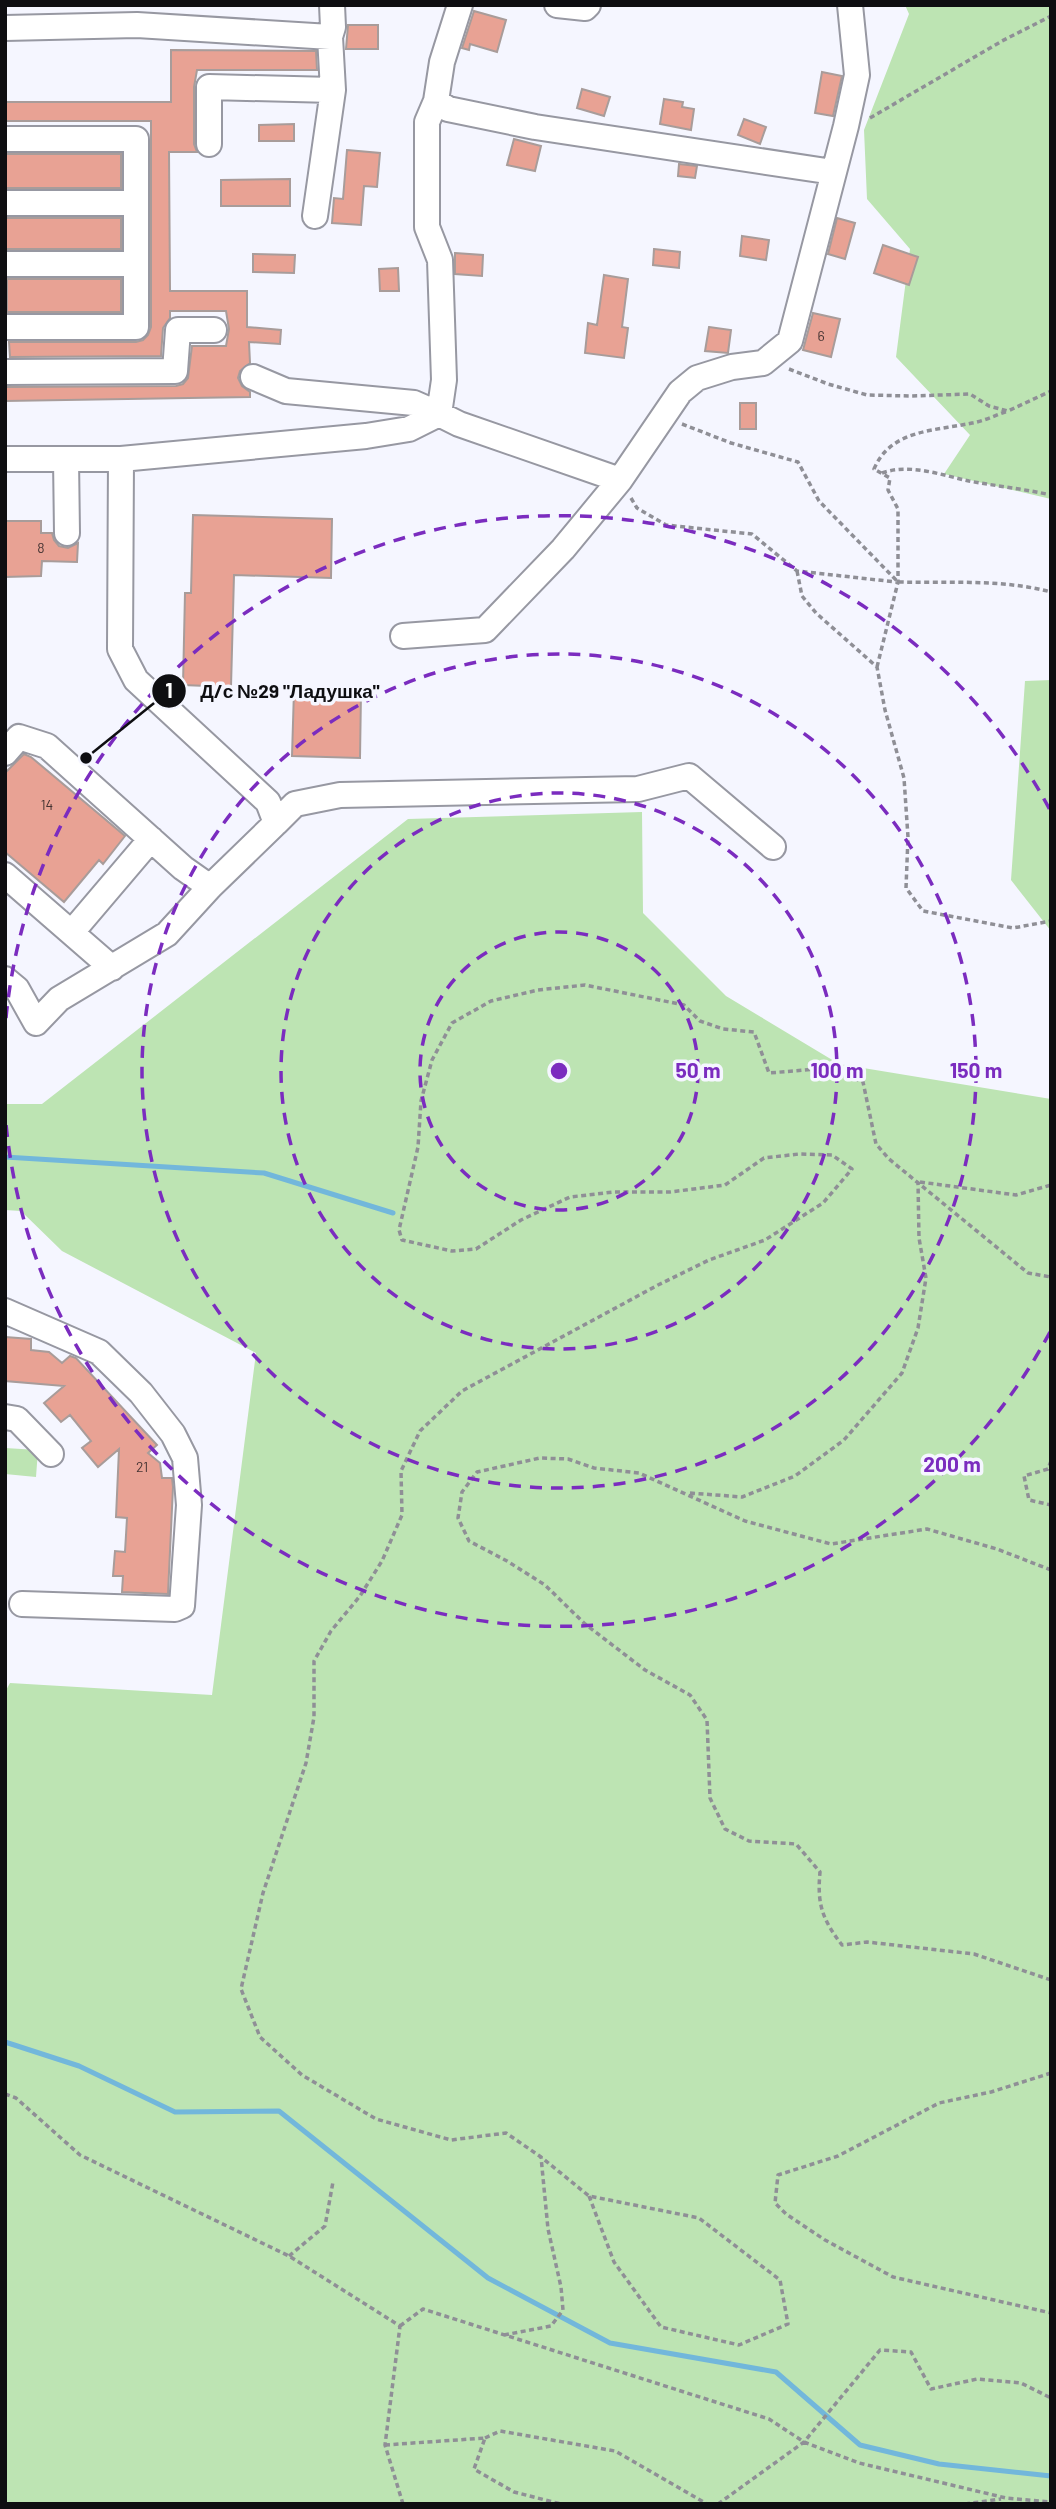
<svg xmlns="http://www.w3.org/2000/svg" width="1056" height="2509" font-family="Barlow,sans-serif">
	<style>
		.green { fill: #bde4b3 }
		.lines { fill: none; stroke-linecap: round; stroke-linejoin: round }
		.stream { stroke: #72b7db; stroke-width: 5 }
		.building { fill: #e8a294; stroke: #a89c9a; stroke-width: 2 }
		.minor-casing { stroke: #9798a2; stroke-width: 28 }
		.path { stroke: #8f8f96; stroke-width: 3.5; stroke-dasharray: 5 3.5; stroke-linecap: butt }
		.minor { stroke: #fff; stroke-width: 24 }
		.ring { fill: none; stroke: #7b2cbf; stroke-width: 3.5; stroke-dasharray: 12 9 }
		.labels { text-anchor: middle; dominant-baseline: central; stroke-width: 7; stroke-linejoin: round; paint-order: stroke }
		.number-label { font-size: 14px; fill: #443332 }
		.centre { fill: #7b2cbf; stroke: #f5f6ff; stroke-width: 3.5 }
		.ring-label { font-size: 21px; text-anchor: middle; font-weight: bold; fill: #7b2cbf; stroke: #f5f6ff; stroke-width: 7; stroke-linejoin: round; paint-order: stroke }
		.leader { fill: none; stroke: #0e0e11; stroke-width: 2.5 }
		.callout-dot { fill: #0e0e11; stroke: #f5f6ff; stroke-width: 2.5 }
		.mark-label { font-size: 21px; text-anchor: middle; font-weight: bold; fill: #fff }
		.callout-label { font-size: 19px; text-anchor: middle; font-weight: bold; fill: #0e0e11; stroke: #f5f6ff; stroke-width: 7; stroke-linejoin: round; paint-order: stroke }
	</style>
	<rect width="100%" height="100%" fill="#f5f6ff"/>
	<path class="green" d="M 905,5 L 1051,5 L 1051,499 L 944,474 L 970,435 L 896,357 L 910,249 L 867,199 L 864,130 L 909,14 Z
		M 1051,680 L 1051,931 L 1011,880 L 1025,681 Z
		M 642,812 L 643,913 L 726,996 L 839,1064 L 1051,1099 L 1051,2504 L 5,2504 L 5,1692 L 10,1683 L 212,1695 L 256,1353 L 62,1251 L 21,1211 L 5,1210 L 5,1104 L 42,1104 L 408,819 Z
		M 5,1448 L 38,1450 L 36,1477 L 5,1474 Z"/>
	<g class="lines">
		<path class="stream" d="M 5,1157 L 264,1173 L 393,1213
			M 5,2042 L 79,2066 L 175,2112 L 279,2111 L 488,2278 L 610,2343 L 776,2372 L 860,2445 L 939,2464 L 1051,2476"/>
	</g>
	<path class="building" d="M 474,11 L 506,20 L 497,52 L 470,44 L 469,50 L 462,48 Z
		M 348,25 L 378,25 L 378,49 L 346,49 Z
		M 171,50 L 316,51 L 317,70 L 197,70 L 194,87 L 194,144 L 197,152 L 169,152 L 170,291 L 247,291 L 247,327 L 281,330 L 280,344 L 249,342 L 250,363 L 240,371 L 238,378 L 242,386 L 250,392 L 250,397 L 5,401 L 5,387 L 176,386 L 183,384 L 188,378 L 192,346 L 226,346 L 229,329 L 226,311 L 170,311 L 170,318 L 163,328 L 161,356 L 10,357 L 9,342 L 136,342 L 143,340 L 148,335 L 151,327 L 151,121 L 5,121 L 5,102 L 171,102 Z
		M 822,72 L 842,76 L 833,116 L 815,113 Z
		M 582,89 L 610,97 L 604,116 L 577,108 Z
		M 664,99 L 683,102 L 682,107 L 694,109 L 691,130 L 660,124 Z
		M 744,119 L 766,127 L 760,144 L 738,135 Z
		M 294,124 L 294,141 L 259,141 L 259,125 Z
		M 514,139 L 541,146 L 535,171 L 507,165 Z
		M 347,150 L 380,153 L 377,187 L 364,186 L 361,225 L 332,223 L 334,198 L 343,199 Z
		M 5,154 L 121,154 L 121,188 L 5,188 Z
		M 679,164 L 697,166 L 695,178 L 678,176 Z
		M 290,179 L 290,206 L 221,206 L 221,180 Z
		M 5,218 L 121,218 L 121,249 L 5,249 Z
		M 837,218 L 855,223 L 845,259 L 828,254 Z
		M 742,236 L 769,240 L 766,260 L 740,256 Z
		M 883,245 L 918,257 L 909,285 L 874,273 Z
		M 654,249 L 680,252 L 679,268 L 653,265 Z
		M 455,253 L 483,255 L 482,276 L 455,274 Z
		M 253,254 L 295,255 L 294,273 L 253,272 Z
		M 398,268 L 399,291 L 380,291 L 379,269 Z
		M 604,275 L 628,279 L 622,327 L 628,328 L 624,358 L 585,353 L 588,323 L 597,325 Z
		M 7,279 L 121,279 L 121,312 L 7,312 Z
		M 813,313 L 840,319 L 831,357 L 803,350 Z
		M 709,327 L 731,330 L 728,353 L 705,351 Z
		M 740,403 L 756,403 L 756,429 L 740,429 Z
		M 193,515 L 332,519 L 331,578 L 234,575 L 231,687 L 183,685 L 185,593 L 191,593 Z
		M 5,521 L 41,521 L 41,533 L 52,533 L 54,540 L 59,546 L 68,548 L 78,543 L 77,562 L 42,561 L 41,576 L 5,577 Z
		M 294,690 L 361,692 L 360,758 L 292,756 Z
		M 24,754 L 31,757 L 125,836 L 103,864 L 99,860 L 64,902 L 5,852 L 5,773 Z
		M 5,1337 L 31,1339 L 31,1350 L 49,1352 L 62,1363 L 70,1356 L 76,1358 L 157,1445 L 148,1453 L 160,1463 L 162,1478 L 172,1478 L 173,1487 L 168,1594 L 122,1592 L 123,1576 L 113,1576 L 115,1551 L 125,1552 L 127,1518 L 116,1517 L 119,1449 L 98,1467 L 82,1448 L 91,1441 L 70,1415 L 61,1422 L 44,1403 L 64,1386 L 5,1381 Z"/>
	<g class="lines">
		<g class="minor-casing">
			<path id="minor" d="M 557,5 L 585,8 L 588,5
				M 5,28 L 137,25 L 330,37
				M 436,101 L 442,62 L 460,5
				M 5,139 L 136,139 L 136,327 L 5,327
				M 209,144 L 209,87 L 333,90
				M 5,203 L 136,203
				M 315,216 L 333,90 L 330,37 L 333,27 L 332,5
				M 5,264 L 136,264
				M 5,372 L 175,371 L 178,330 L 214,330
				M 253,377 L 286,391 L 414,403 L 439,414 L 444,380 L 440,260 L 427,227 L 427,122 L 436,101 L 448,109 L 535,127 L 833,172
				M 5,459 L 121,459 L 366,436 L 409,429 L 439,414 L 459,424 L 620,480
				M 66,459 L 67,533
				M 403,636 L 485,630 L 563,549 L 620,480 L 680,392 L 697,378 L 732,367 L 763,363 L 790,341 L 846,126 L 857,75 L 850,5
				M 5,753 L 19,737 L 47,746 L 183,868 L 210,887
				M 276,823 L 295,804 L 340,795 L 638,789 L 689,776 L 773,847
				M 5,875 L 112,968
				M 72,932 L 151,839
				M 5,979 L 17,989 L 36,1023 L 59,999 L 167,934 L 210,887 L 276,823 L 268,802 L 136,680 L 120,649 L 121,459
				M 5,1311 L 99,1352 L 141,1393 L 173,1434 L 185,1458 L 189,1505 L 182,1606 L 175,1609 L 22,1604
				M 5,1417 L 17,1419 L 51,1454"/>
		</g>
		<path class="path" d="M 870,118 L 1002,41 L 1051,16
			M 789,369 L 828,384 L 867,395 L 911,396 L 970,394 L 989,406 L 1008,411 L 1051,391
			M 682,424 L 731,443 L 798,462 L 819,501 L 898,582 C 947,583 1003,579 1051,592
			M 882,473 C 910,463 941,475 969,481 C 996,486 1024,489 1051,495
			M 631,498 L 637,508 L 666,525 L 752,534 L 797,571 L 896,582
			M 797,571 L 802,596 L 816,613 L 877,667 L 885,710 L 904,778 L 908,837 L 906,888 L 923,911 L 1013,928 L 1051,921
			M 877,667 L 898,582 L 898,509 L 888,490 L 890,478 L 874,469 C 891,429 935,431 972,423 C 984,421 996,415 1008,411
			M 920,1182 L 1016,1195 L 1051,1185
			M 1051,1461 L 1048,1469 L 1024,1476 L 1029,1500 L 1051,1505
			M 690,1493 L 742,1497 L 795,1476 L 844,1440 L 902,1373 L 918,1328 L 926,1278 L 919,1238 L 918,1182
			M 1051,1570 L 997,1549 L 927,1529 L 831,1544 L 745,1521 L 639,1473 L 594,1468 L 568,1459 L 540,1458 L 477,1472 L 462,1492 L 458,1518 L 469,1541 L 507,1561 L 545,1585 L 585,1624 L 645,1670 L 690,1695 L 707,1720 L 710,1798 L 725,1829 L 749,1841 L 796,1844 L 820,1872 C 817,1904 822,1919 842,1945 L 867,1942 L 974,1954 L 1051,1980
			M 1051,2073 L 991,2092 L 939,2103 L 838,2156 L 778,2175 L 775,2203 L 786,2214 L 825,2240 L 893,2277 L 1051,2313
			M 5,2094 L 16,2098 L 80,2155 L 289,2256 L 400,2326 L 385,2445 L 403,2504
			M 589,2196 L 614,2262 L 661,2327 L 739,2345 L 788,2324 L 780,2280 L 699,2218 L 589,2196 L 541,2157 L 506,2133 L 451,2140 L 376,2119 L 302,2075 L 260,2037 L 241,1989 L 263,1893 L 306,1763 L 314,1717 L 314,1661 L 331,1631 L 360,1596 L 382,1561 L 402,1515 L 401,1471 L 420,1431 L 462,1391 L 658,1285 L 709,1260 L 765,1240 L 823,1203 L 852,1169 L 832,1155 L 799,1154 L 764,1158 L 725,1185 L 670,1192 L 614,1192 L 570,1197 L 521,1220 L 476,1249 L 452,1251 L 402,1240 L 399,1230 L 418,1147 L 421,1101 L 432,1060 L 452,1023 L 491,1001 L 538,990 L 585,985 L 684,1005 L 700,1021 L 723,1029 L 754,1032 L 769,1073 L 829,1068 L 863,1082 L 876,1144 L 889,1159 L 1028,1273 L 1051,1277
			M 289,2256 L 325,2226 L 333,2182
			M 400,2326 L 423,2309 L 769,2419 L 804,2442 L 859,2463 L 1006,2498 L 1051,2502
			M 504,2335 L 551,2326 L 563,2310 L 561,2287 L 548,2229 L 541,2157
			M 485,2438 L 500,2431 L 615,2451 L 707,2504
			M 385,2445 L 485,2438 L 474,2469 L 514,2492 L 561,2504
			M 718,2504 L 804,2442 L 880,2350 L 911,2352 L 931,2389 L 977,2379 L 1021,2383 L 1051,2398
			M 965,2504 L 1001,2499"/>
		<use href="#minor" class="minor"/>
	</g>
	<g class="ring">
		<circle cx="559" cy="1071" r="139"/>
		<circle cx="559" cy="1071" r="278"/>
		<circle cx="559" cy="1071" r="417"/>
		<path d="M1050 1332A556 556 0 0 1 6 1124M6 1018A556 556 0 0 1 1050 810"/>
	</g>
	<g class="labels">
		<g class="number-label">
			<text x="821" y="335">6</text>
			<text x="41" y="547">8</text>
			<text x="47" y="804">14</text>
			<text x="142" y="1466">21</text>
		</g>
	</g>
	<circle cx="559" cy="1071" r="10" class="centre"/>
	<g class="ring-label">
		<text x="698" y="1078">50 m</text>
		<text x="837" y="1078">100 m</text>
		<text x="976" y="1078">150 m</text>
		<text x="952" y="1472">200 m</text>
	</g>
	<path class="leader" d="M86 758L169 691"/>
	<g class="callout-dot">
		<circle cx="86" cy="758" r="7"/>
		<circle cx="169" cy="691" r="18"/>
	</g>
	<g class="mark-label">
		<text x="169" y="698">1</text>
	</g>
	<g class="callout-label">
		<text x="290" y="698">Д/с №29 "Ладушка"</text>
	</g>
	<rect width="1056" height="2509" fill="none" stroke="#0e0e11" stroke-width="14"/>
</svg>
